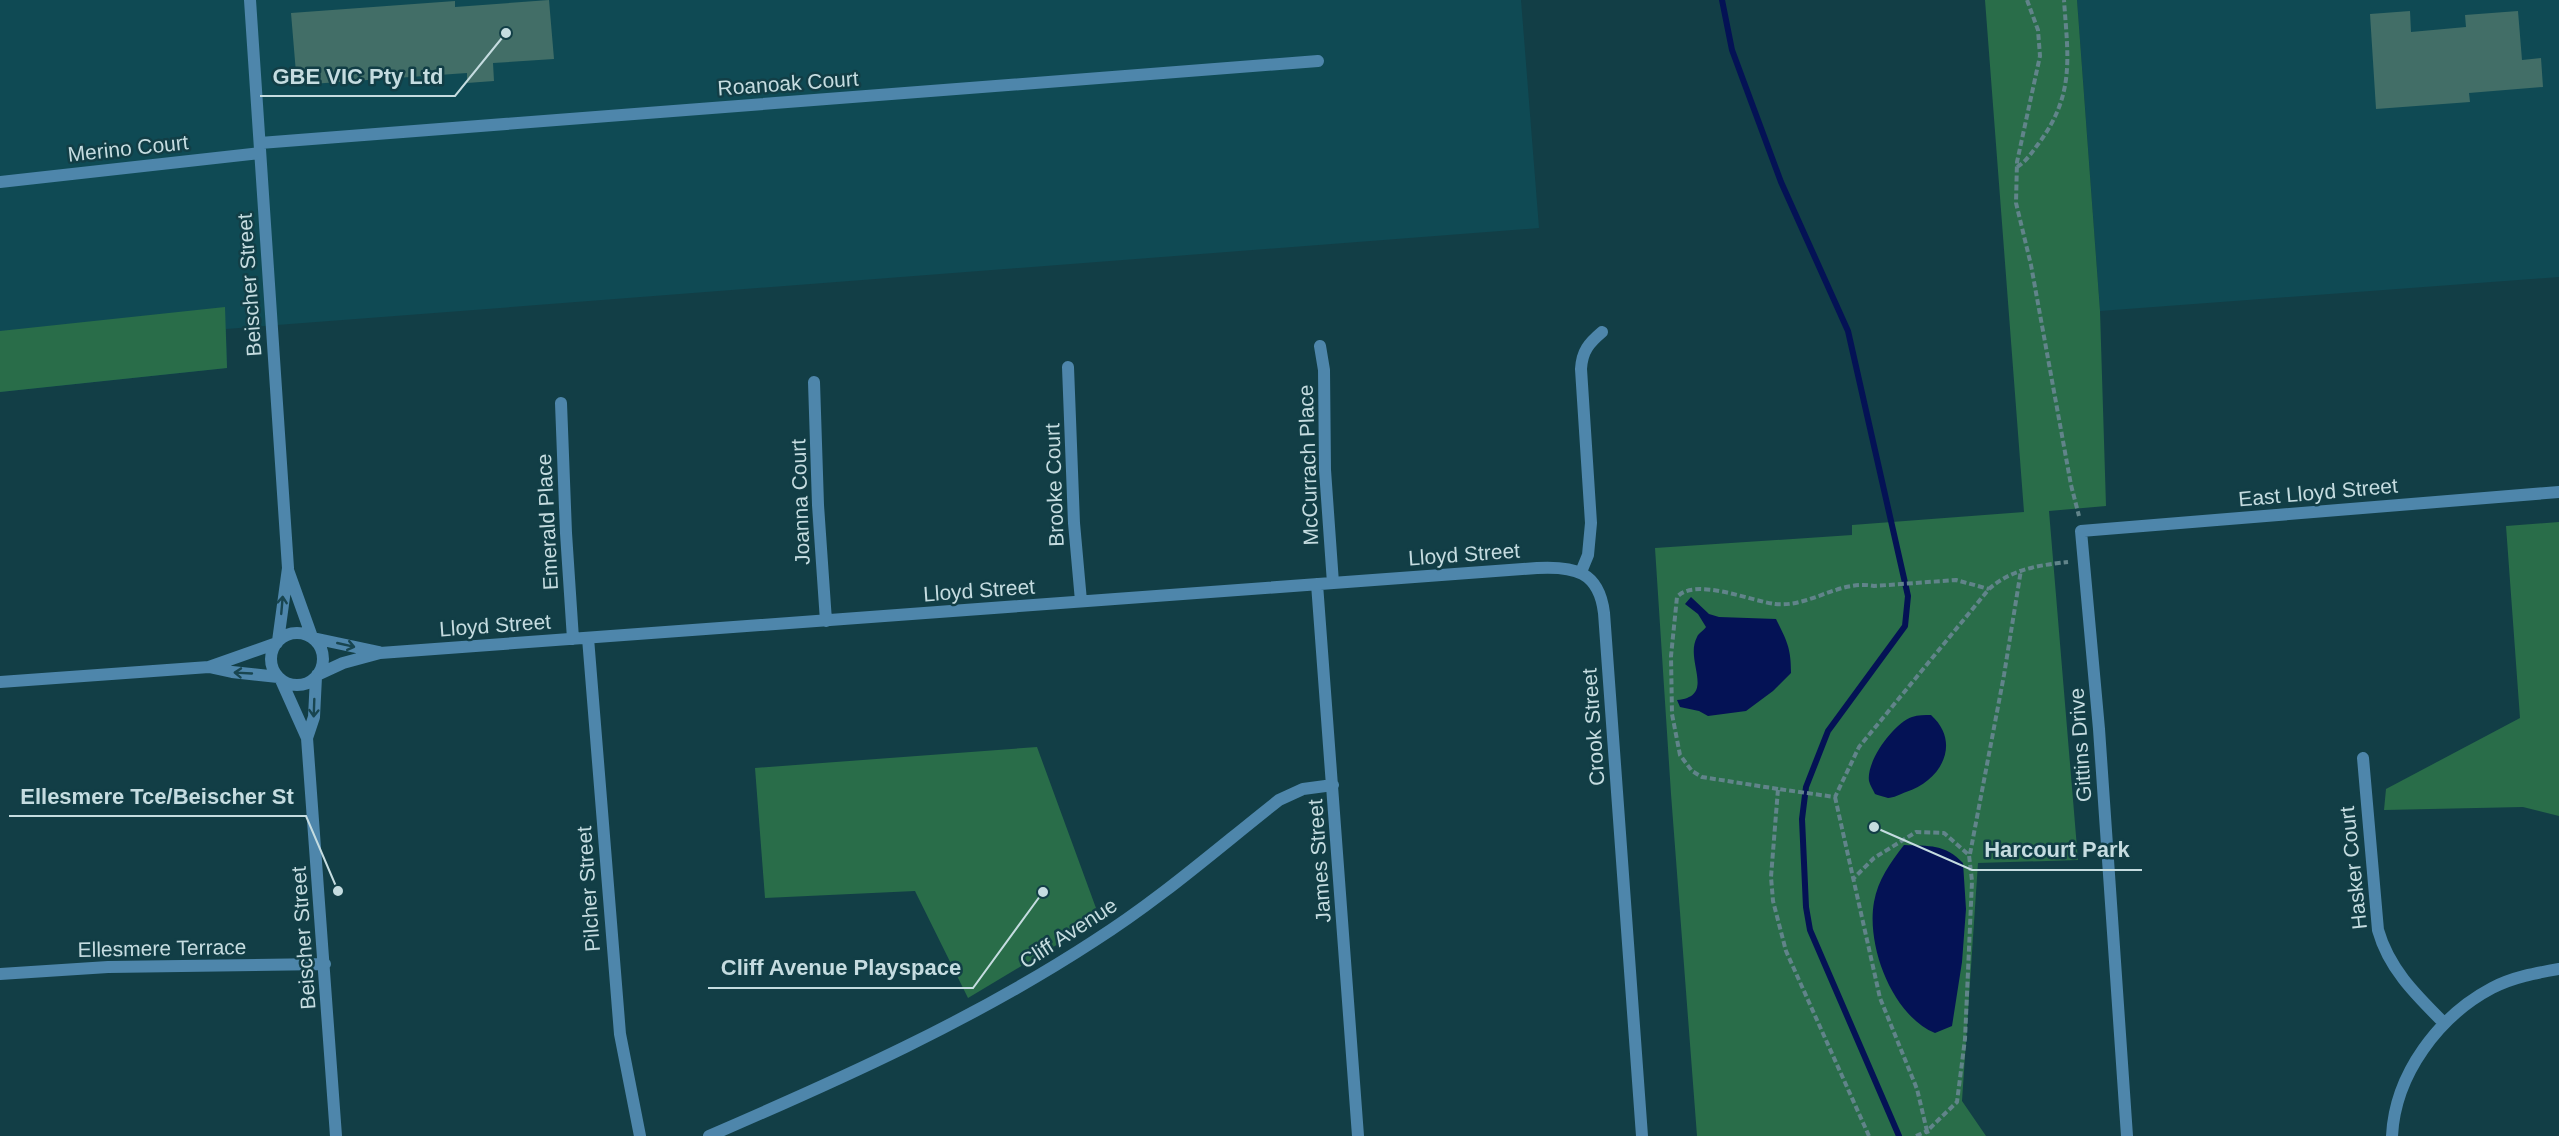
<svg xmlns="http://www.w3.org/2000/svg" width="2559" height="1136" font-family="Arial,sans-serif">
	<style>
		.built { fill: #0f4a54 }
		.green { fill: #296d49 }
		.water { fill: #041255 }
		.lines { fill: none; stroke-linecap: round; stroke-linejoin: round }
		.stream { stroke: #041255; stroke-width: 6 }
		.building { fill: #426e67 }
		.path { stroke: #61848a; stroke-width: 4; stroke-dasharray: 6 3; stroke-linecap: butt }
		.minor { stroke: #4e86ab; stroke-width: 12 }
		.oneway { stroke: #184550 }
		.labels { text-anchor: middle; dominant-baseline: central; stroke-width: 5; stroke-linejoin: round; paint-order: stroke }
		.street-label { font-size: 21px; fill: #c5dce0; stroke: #123e46 }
		.leader { fill: none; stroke: #c5dce0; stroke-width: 2 }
		.callout-dot { fill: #c5dce0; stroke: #123e46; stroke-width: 2 }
		.callout-label { font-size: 22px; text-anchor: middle; font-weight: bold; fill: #c5dce0; stroke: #123e46; stroke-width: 5; stroke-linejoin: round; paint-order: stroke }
	</style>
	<rect width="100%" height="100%" fill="#123e46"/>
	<path class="built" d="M 0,0 L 1521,0 L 1539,228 L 226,329 L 227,368 L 0,392 Z
		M 2077,0 L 2559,0 L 2559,277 L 2100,311 Z"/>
	<path class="green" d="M 1985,0 L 2077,0 L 2100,311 L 2106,506 L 2049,511 L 2078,860 L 1978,863 L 1962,1101 L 1986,1136 L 1697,1136 L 1671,794 L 1655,548 L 1852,535 L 1852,525 L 2024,512 Z
		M 225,307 L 227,368 L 0,392 L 0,331 Z
		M 2559,522 L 2559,816 L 2523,807 L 2384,810 L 2386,789 L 2520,718 L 2506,526 Z
		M 1037,747 L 1100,919 L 968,998 L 915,891 L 765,898 L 755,768 Z"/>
	<path class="water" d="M 1691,597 L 1709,614 L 1719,617 L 1776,619 C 1787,641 1791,648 1791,673 L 1773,691 L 1746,711 L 1708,716 L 1699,711 L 1680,707 L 1677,700 C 1717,696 1684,661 1697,637 C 1698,634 1704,630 1706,627 L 1698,614 L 1685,604 Z
		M 1931,715 C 1962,743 1941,781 1906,792 C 1901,794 1893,798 1888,798 C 1884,797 1878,795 1875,794 C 1873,790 1870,785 1869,781 C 1866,761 1894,723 1912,717 C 1918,715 1925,715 1931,715 Z
		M 1904,845 C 1929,846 1945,844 1963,863 L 1966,909 L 1962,962 L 1952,1026 L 1935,1033 C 1893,1016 1866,947 1874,902 C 1878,880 1890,863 1904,845 Z"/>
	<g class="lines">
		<path class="stream" d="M 1722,0 L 1732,50 L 1781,182 L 1848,331 L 1908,596 L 1905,626 L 1828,731 L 1806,787 L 1802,819 L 1806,907 L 1810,930 L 1899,1136"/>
	</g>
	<path class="building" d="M 549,0 L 554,59 L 493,63 L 494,81 L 467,83 L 467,73 L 297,85 L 291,13 L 455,1 L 455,7 Z
		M 2410,11 L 2411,32 L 2466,27 L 2465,15 L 2518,11 L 2522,60 L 2541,58 L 2543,87 L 2469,93 L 2470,102 L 2376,109 L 2370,14 Z"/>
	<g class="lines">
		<path class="path" d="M 2027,0 L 2038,30 L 2040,56 L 2017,162 L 2016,203 L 2031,265 L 2071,485 L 2079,516
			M 2017,167 C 2026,162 2032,152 2039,143 C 2075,94 2068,58 2064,0
			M 1778,789 L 1702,777 L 1692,771 L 1680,755 L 1672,714 L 1671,656 L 1677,597 C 1695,577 1751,601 1775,604 C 1809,608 1840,579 1874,586 L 1956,580 L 1989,589
			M 1835,797 L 1880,998 L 1917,1089 L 1927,1131 L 1957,1102 L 1965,1039 L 1972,881 L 1969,855 L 1944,833 L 1916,832 L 1874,858 L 1854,878
			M 1970,854 L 2004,675 L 2021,570
			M 1869,1136 L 1786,951 L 1773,901 L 1771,877 L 1778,789 L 1835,797 L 1859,747 L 1989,589 C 2011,569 2040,565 2068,562
			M 1916,1136 L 1927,1131 L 1929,1136"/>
		<path class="minor" d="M 250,0 L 288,568 L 278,641
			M 260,143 L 1318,61
			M 0,182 L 260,153
			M 1320,346 L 1324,370 L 1325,470 L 1333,583
			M 1068,367 L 1074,523 L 1081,601
			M 814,382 L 818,505 L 826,621
			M 561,403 L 566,533 L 573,639
			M 288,570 L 312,637
			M 1581,572 L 1588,555 L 1591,523 L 1581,369 C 1582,351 1589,343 1602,332
			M 1317,584 L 1358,1136
			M271 659a26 26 0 1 1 52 0a26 26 0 1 1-52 0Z
			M 313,638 L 379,652
			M 588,638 L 620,1034 L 640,1136
			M 209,667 L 277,643
			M 317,675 L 343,663 L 380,653 L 1537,568 C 1574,566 1599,571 1604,613 L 1642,1136
			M 281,680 L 307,738 L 336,1136
			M 0,682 L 209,667 L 232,672 L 278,677
			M 307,738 L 314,717 L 316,677
			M 2363,758 L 2378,930 C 2389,969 2416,995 2444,1023
			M 0,974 L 108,967 L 325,964
			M 709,1136 C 841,1079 973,1020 1094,941 C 1159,900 1218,848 1279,800 L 1303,789 L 1333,785
			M 2127,1136 L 2099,729 L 2081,531 L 2559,492
			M 2392,1136 C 2395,1074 2439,1016 2492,988 C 2513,977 2536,973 2559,969"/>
	</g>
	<defs><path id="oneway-shaft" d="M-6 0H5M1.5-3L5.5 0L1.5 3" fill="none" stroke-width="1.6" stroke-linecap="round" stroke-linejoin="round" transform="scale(1.5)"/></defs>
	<g class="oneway">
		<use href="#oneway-shaft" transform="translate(282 605) rotate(-85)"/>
		<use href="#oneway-shaft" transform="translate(346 645) rotate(13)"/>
		<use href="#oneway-shaft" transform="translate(243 673) rotate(-177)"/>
		<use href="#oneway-shaft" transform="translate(314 708) rotate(92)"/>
	</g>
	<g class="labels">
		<g class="street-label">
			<text transform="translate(788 83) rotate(-4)">Roanoak Court</text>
			<text transform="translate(128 148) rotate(-6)">Merino Court</text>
			<text transform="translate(249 285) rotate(-94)">Beischer Street</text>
			<text transform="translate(1308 465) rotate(-92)">McCurrach Place</text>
			<text transform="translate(1054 485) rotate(-92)">Brooke Court</text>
			<text transform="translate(2318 492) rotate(-5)">East Lloyd Street</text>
			<text transform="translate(800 502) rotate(-92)">Joanna Court</text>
			<text transform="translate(547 522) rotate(-93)">Emerald Place</text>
			<text transform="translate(1464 554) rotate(-4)">Lloyd Street</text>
			<text transform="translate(979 590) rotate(-4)">Lloyd Street</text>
			<text transform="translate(495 625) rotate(-4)">Lloyd Street</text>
			<text transform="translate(1593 727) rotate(-94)">Crook Street</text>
			<text transform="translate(2080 745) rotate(-94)">Gittins Drive</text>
			<text transform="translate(1319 861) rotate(-94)">James Street</text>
			<text transform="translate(2353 868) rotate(-96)">Hasker Court</text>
			<text transform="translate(588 889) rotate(-94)">Pilcher Street</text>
			<text transform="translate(1068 933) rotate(-33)">Cliff Avenue</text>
			<text transform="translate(303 938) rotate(-94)">Beischer Street</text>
			<text transform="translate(162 948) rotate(-1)">Ellesmere Terrace</text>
		</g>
	</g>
	<path class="leader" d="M506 33L455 96H260M338 891L306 816H9M1874 827L1972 870H2142M1043 892L973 988H708"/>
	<g class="callout-dot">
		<circle cx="506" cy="33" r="6"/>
		<circle cx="338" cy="891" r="6"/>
		<circle cx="1874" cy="827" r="6"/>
		<circle cx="1043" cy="892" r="6"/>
	</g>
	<g class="callout-label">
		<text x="358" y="84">GBE VIC Pty Ltd</text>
		<text x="157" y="804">Ellesmere Tce/Beischer St</text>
		<text x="2057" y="857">Harcourt Park</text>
		<text x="841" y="975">Cliff Avenue Playspace</text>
	</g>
</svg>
